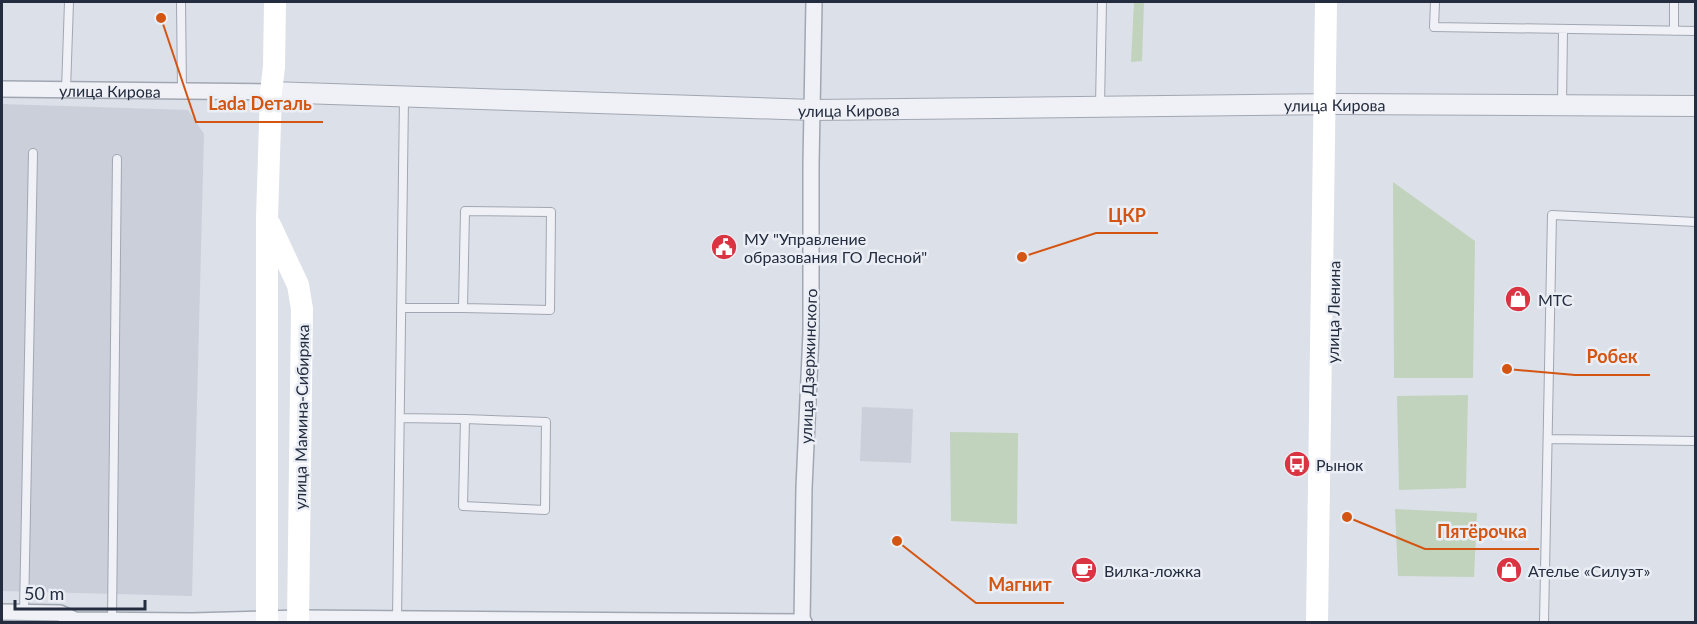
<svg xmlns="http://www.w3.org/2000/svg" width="1697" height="624" font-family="Lato,sans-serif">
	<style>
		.built { fill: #cacfda }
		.green { fill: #c1d3bc }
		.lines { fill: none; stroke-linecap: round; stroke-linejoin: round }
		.service-casing { stroke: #a1a7b2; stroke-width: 10 }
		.minor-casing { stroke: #a1a7b2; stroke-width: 18 }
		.tertiary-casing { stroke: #a1a7b2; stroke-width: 22 }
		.service { stroke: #eff1f6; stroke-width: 8 }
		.minor { stroke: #eff1f6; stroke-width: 15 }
		.tertiary { stroke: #eff1f6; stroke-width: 20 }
		.secondary { stroke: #fff; stroke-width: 22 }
		.labels { text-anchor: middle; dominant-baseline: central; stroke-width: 5; stroke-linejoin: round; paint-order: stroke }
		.street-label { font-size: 16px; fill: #242d3f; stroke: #ebeff5 }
		.poi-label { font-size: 16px; fill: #242d3f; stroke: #ebeff5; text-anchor: start }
		.leader { fill: none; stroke: #d45511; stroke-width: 2 }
		.callout-dot { fill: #d45511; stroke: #ebeff5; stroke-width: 2 }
		.callout-label { font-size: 18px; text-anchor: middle; font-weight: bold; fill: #d45511; stroke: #ebeff5; stroke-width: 5; stroke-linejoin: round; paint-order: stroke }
	</style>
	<rect width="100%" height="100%" fill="#dce0e8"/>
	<path class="built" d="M 2,104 L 188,110 L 204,134 L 192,596 L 2,591 Z
		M 862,407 L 913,409 L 911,463 L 860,461 Z"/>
	<path class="green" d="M 1134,2 L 1144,2 L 1142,61 L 1131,62 Z
		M 1393,182 L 1475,241 L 1473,378 L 1394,378 Z
		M 1468,395 L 1466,488 L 1399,490 L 1397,396 Z
		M 950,432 L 1018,433 L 1017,524 L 951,521 Z
		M 1395,509 L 1477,513 L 1474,577 L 1398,576 Z"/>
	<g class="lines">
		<g class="service-casing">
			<path id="service" d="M 181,2 L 182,91
				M 1435,2 L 1434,27 L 1696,31
				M 1674,31 L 1674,2
				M 66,90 L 69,2
				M 1100,105 L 1102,2
				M 1562,105 L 1563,29
				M 401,308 L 463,308 L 465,211 L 551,212 L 550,310 L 463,308
				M 400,418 L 465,419 L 463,506 L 545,510 L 546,422 L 465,419
				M 1548,439 L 1696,441
				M 24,612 L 33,153
				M 397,619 L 404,98
				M 112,620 L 117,159
				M 1544,622 L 1552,215 L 1696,222"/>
		</g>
		<g class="minor-casing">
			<g id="minor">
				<path id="s1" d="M 2,89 L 271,92"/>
				<path d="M 2,612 L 60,613 L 75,620 L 192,621 L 298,618 L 804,622"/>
				<path d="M 802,622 L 804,488 L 811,333 L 811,164 L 814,2"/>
			</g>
		</g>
		<g class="tertiary-casing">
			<g id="tertiary">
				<path id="s2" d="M 271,92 L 813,110 L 1336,104 L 1696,106"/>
			</g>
		</g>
		<use href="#service" class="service"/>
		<use href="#minor" class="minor"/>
		<use href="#tertiary" class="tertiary"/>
		<path class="secondary" d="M 270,225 L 298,285 L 302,309 L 298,622
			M 267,622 L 267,218 L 271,92 L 274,67 L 275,2
			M 1317,622 L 1326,2"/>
	</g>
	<defs>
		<g id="civic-disc" transform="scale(1.35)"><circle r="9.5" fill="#da3443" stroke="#ebeff5"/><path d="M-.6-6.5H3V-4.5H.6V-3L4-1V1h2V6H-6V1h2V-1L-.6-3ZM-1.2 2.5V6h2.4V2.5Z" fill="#fff"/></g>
		<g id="shop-disc" transform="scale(1.35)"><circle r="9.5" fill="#da3443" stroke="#ebeff5"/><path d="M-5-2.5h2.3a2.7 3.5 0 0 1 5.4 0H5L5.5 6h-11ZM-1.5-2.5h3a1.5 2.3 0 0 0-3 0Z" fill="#fff"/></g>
		<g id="bus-disc" transform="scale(1.35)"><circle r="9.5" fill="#da3443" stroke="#ebeff5"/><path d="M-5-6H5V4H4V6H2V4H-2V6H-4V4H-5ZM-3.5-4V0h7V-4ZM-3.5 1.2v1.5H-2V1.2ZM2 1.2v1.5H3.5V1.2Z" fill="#fff"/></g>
		<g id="cafe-disc" transform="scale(1.35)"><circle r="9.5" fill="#da3443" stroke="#ebeff5"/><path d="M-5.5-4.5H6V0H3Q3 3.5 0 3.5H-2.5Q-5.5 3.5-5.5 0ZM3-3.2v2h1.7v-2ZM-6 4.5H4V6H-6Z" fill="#fff"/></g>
	</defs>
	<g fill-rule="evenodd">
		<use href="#civic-disc" x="724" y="247"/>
		<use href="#shop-disc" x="1518" y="299"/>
		<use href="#bus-disc" x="1297" y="464"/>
		<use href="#cafe-disc" x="1084" y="570"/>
		<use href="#shop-disc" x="1509" y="570"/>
	</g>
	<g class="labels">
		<g class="street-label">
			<text stroke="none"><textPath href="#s1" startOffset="108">улица Кирова</textPath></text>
			<text stroke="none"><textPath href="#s2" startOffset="1064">улица Кирова</textPath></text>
			<text stroke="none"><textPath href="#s2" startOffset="578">улица Кирова</textPath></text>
			<text transform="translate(1333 312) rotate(-89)">улица Ленина</text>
			<text transform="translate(808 366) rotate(-88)">улица Дзержинского</text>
			<text transform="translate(301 417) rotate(-89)">улица Мамина-Сибиряка</text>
		</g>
		<g class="poi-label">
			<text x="744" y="238">МУ "Управление<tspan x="744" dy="18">образования ГО Лесной"</tspan></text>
			<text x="1538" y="299">МТС</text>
			<text x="1316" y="464">Рынок</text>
			<text x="1104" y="570">Вилка-ложка</text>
			<text x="1528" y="570">Ателье «Силуэт»</text>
		</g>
	</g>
	<path class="leader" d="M161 18L196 122H323M1022 257L1096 233H1158M1507 369L1575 375H1650M1347 517L1425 549H1539M897 541L976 603H1064"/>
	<g class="callout-dot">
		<circle cx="161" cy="18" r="6"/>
		<circle cx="1022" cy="257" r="6"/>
		<circle cx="1507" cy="369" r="6"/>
		<circle cx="1347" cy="517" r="6"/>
		<circle cx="897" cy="541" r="6"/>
	</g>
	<g class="callout-label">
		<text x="260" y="110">Lada Dеталь</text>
		<text x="1127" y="222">ЦКР</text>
		<text x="1612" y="363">Робек</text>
		<text x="1482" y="538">Пятёрочка</text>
		<text x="1020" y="591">Магнит</text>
	</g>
	<rect width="1697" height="624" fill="none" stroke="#242d3f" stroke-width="6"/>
	<path d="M15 600v9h130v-9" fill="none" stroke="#242d3f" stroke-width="3"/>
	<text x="24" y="600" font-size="18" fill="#242d3f" stroke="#ebeff5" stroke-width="4.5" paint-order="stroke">50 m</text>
</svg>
